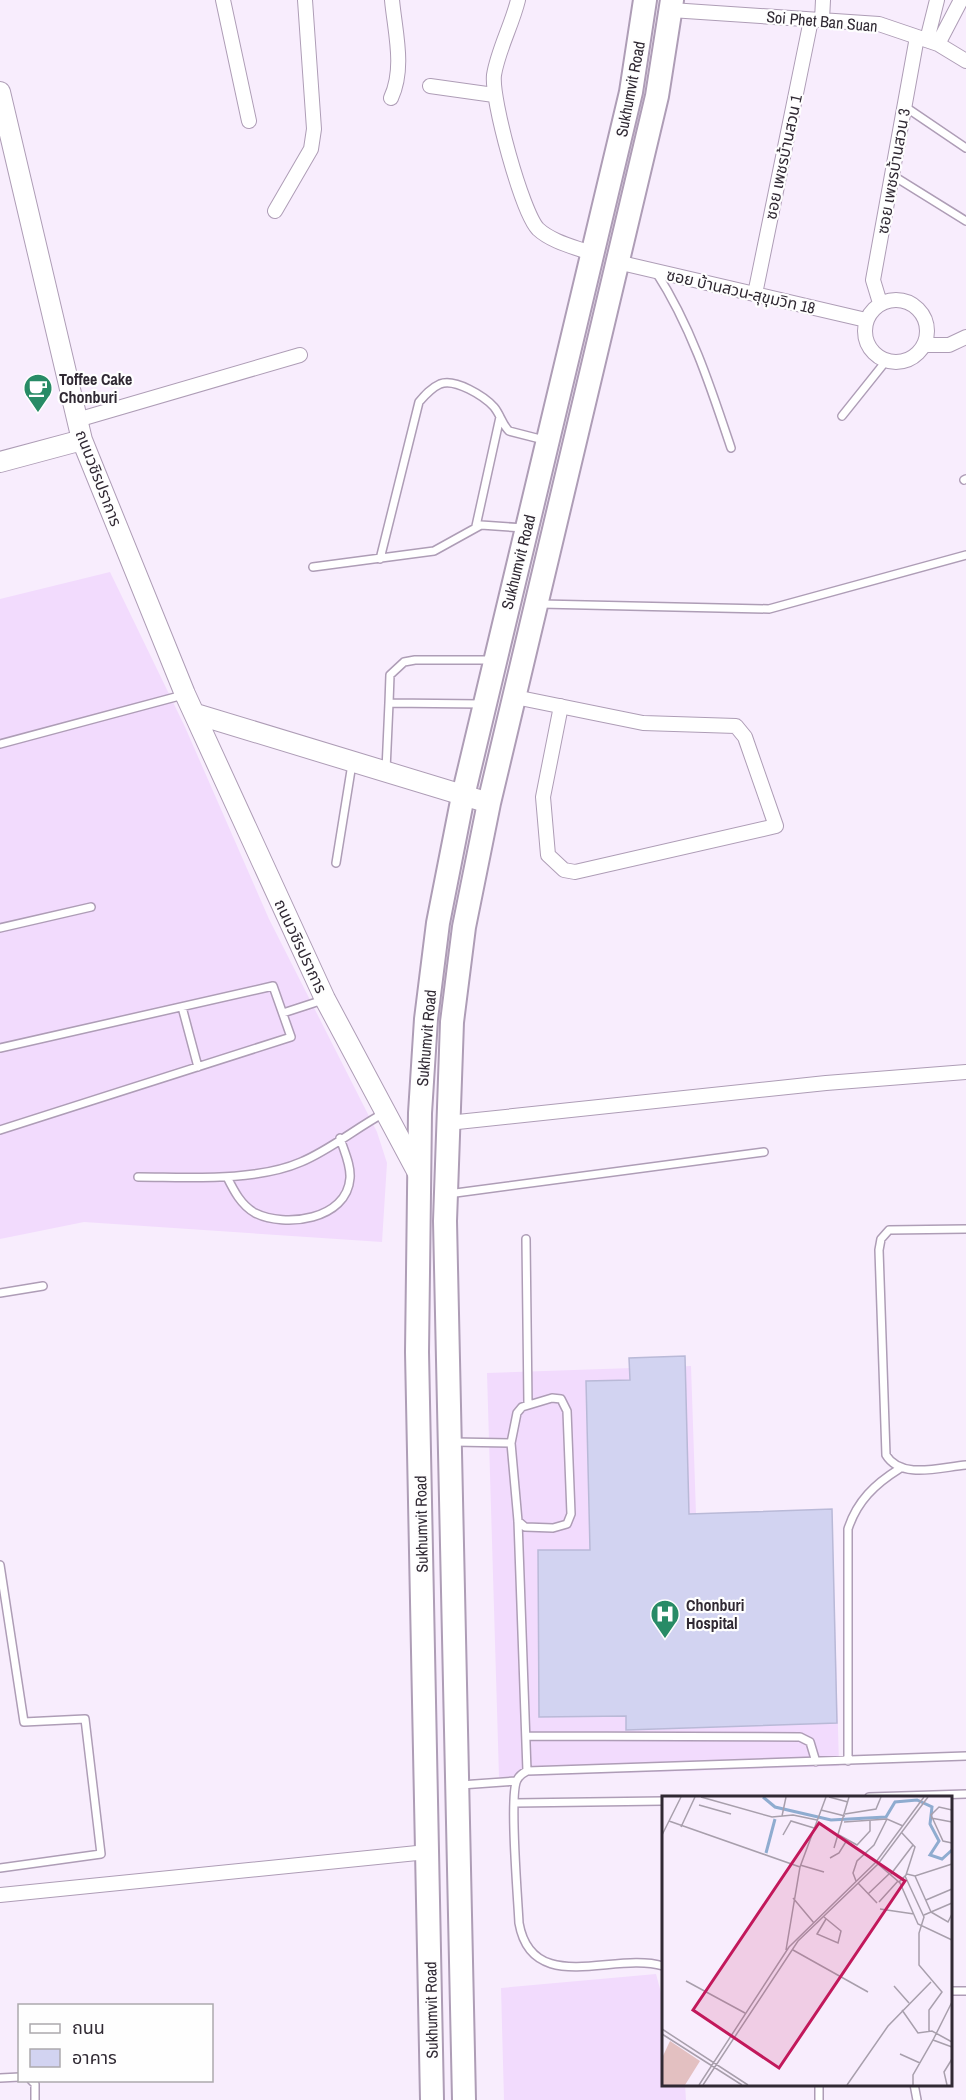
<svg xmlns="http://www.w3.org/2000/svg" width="966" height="2100" font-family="'Archivo Narrow','Noto Sans Thai',sans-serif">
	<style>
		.built { fill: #f2dbfd }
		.building { fill: #d2d3f1; stroke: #b9b9d7; stroke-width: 1.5 }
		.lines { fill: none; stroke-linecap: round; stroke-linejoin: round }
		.lane-casing { stroke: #ae9db6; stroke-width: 10 }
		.street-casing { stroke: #ae9db6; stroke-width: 16 }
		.secondary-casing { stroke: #ae9db6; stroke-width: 22 }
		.primary-casing { stroke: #ae9db6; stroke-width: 26 }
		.lane { stroke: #fff; stroke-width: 7 }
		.street { stroke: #fff; stroke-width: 14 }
		.secondary { stroke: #fff; stroke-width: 20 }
		.primary { stroke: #fff; stroke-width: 22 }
		.labels { text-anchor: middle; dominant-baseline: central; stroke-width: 4.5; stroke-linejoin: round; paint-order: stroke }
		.street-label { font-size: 16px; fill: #302933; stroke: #fefefe }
		.poi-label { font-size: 16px; font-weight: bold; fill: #302933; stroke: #fefefe; text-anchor: start }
		.inset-river { fill: none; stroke: #8facd0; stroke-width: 3 }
		.inset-road { fill: none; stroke: #a89fac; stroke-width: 1.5 }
		.view { fill: #c2185b; fill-opacity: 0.15; stroke: #c2185b; stroke-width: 3 }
		.inset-edge { fill: none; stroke: #302933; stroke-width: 3 }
	</style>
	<rect width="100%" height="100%" fill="#f8edfd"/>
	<path class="built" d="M 110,572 L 185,727 L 269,919 L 377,1132 L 387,1163 L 382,1242 L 84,1222 L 0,1239 L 0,599 Z
		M 691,1366 L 696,1514 L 832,1509 L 839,1766 L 499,1777 L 487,1373 Z
		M 656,1974 L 663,2000 L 663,2084 L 685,2084 L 686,2100 L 504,2100 L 501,1988 Z"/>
	<path class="building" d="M 685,1356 L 689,1514 L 832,1509 L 837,1723 L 626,1730 L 626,1716 L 539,1717 L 538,1550 L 590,1550 L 586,1381 L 630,1380 L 629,1358 Z"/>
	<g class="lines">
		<g class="lane-casing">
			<path id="lane" d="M 904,106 L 966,148
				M 892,175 L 966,221
				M 656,272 C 691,326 711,388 731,448
				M 842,416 L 886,361
				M 964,480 L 966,479
				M 476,526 L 500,417
				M 380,559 L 419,402 C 425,395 431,388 440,384 C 455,378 484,396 494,407 C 500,414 502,424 509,431 L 544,440
				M 313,567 L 434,551 L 481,525 L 524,528
				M 541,604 L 769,609 L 966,555
				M 481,704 L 389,703 L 390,675 L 404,662 L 415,660 L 493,660
				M 0,744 L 183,695
				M 386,770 L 389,703
				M 336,863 L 352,764
				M 0,928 L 91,907
				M 182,1007 L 198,1067
				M 283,1013 L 323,1000
				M 0,1048 L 273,986 L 291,1037 L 0,1130
				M 138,1177 C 187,1177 255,1182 301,1162 C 330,1150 356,1128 384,1113
				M 227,1177 C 234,1191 241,1205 255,1213 C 285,1228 347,1220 350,1178 C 351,1165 344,1151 340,1138
				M 448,1194 L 764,1152
				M 966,1229 L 889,1230 L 881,1239 L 879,1250 L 886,1455 C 901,1480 941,1467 966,1465
				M 526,1239 L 528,1404
				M 0,1293 L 43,1286
				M 454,1442 L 511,1443
				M 518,1521 L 525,1527 L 553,1528 L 567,1524 L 571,1514 L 567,1411 L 561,1399 L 552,1398 L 522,1407 L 517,1413 L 511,1443 L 518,1521 L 527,1771
				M 0,1565 L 24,1722 L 85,1719 L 101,1854 L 0,1868
				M 526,1736 L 800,1737 L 810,1742 L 816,1762
				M 848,1761 L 848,1529 C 857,1501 875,1484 899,1469
				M 461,1785 L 516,1781
				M 869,1797 L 966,1794
				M 515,1803 L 663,1801
				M 663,1966 C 614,1951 532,1997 519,1923 C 518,1900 509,1795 517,1780 C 519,1776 523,1773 527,1771 L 966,1756
				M 950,1991 L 966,1991
				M 0,2078 L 20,2077
				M 31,2080 L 35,2084 L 35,2100
				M 819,2084 L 819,2100
				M 914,2084 L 917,2100"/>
		</g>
		<g class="street-casing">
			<path id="street" d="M 223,0 L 249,121
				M 518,0 C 512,25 498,50 494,75 C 491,99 522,212 538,229 C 552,242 575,247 593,254
				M 671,10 L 879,24 L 938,44 L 966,61
				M 822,20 L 823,0
				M 927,40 L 937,0
				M 938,44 L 961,0
				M 430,86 L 494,95
				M 391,98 C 405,68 395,32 392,0
				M 275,211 L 311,149 L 314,129 L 305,0
				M 617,262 L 866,320
				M 755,294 L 811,20
				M865 331a31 31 0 1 1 62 0a31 31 0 1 1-62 0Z
				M 880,303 L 873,280 L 917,37
				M 924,345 L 949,345 L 966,337
				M 77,420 L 300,355
				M 515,697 L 643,723 L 736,726 L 745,737 L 776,826 L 575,872 L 564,870 L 548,855 L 543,797 L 561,706
				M 448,1123 L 826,1083 L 966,1072
				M 0,1895 L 427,1852"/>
		</g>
		<g class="secondary-casing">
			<path id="secondary" d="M 0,92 L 82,440 L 185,694 L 325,999 L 418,1173
				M 0,462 L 82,440
				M 196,714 L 489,803"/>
		</g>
		<g class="primary-casing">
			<path id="primary" d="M 432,2100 L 417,1352 L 420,1113 L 426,1019 L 438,923 L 463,796 L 631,92 L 645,0
				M 464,2100 L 445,1221 L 452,1022 L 464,927 L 489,803 L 657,96 L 672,0"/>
		</g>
		<use href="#lane" class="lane"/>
		<use href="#street" class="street"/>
		<use href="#secondary" class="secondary"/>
		<use href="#primary" class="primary"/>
	</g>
	<defs>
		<g id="cafe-pin" transform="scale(1.5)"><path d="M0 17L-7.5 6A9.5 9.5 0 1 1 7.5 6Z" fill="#288b66" stroke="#fefefe"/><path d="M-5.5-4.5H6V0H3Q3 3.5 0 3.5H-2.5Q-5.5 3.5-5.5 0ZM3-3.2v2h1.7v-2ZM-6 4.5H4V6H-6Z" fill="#fff"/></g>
		<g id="hospital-pin" transform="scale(1.5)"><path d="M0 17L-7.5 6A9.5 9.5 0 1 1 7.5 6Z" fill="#288b66" stroke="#fefefe"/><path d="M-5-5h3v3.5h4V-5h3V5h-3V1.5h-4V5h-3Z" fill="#fff"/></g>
	</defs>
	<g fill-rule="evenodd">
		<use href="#cafe-pin" x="38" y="388"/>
		<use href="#hospital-pin" x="665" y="1614"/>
	</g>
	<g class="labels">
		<g class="street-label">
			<text transform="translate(822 21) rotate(5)">Soi Phet Ban Suan</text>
			<text transform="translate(630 89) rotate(-79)">Sukhumvit Road</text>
			<text transform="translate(783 157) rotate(-78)">ซอย เพชรบ้านสวน 1</text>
			<text transform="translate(893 171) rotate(-80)">ซอย เพชรบ้านสวน 3</text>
			<text transform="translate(741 291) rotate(13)">ซอย บ้านสวน-สุขุมวิท 18</text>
			<text transform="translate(99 478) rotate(69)">ถนนวชิรปราการ</text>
			<text transform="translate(518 562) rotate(-76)">Sukhumvit Road</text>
			<text transform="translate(301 946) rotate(65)">ถนนวชิรปราการ</text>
			<text transform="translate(426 1038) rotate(-85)">Sukhumvit Road</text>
			<text transform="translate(421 1524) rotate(-91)">Sukhumvit Road</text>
			<text transform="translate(431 2010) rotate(-91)">Sukhumvit Road</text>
		</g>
		<g class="poi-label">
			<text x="59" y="379">Toffee Cake<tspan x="59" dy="18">Chonburi</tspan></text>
			<text x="686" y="1605">Chonburi<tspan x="686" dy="18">Hospital</tspan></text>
		</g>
	</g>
	<g transform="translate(662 1796)">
		<rect width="290" height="290" fill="#f8edfd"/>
		<path d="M 8,245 L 38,265 L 23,289 L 0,289 L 0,262 Z" fill="#e3c0c1"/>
		<path class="inset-river" d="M 101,1 L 113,11 L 169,24 L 224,21 L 233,6 L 255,4 L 270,11 L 268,28 L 277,45 L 268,59 L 280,63 L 290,54M 104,57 L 113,23"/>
		<path class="inset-road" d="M 39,1 L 110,21 L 131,19 L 155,24M 167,1 L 186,6M 37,9 L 69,18M 159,14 L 183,20M 290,14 L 277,11 L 269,19 L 281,45 L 290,47M 183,18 L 214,13 L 219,1M 120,20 L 124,1M 269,22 L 290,26M 7,25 L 138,71M 182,26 L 225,23 L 241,30M 19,31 L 33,1M 240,37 L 253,51 L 244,79M 0,39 L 19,1M 121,39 L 129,25 L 152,32M 177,39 L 195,49 L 208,35 L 208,24M 172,52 L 187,1M 168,62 L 177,57 L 185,44M 216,68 L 238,87 L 256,128 L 290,144M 138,69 L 162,76M 229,78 L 251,49M 243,80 L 262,121 L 257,137 L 257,169 L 280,196 L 267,214 L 267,236M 253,80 L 269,116M 194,85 L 191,77 L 195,65 L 212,49 L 225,23M 237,86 L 245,78 L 253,80 L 290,68M 196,87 L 215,107M 206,98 L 228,77M 131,102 L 152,127M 264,104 L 290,93M 217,106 L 236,85M 218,113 L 252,118M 269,116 L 286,126 L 290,118M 262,119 L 290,107M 162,121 L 179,135 L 176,147 L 155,138 L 164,123M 124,154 L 138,71 L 164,1M 131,154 L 206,196M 24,185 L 83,217M 232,190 L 247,207M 240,214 L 256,237 L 270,235 L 290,246M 0,233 L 86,289M 0,238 L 80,289M 271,244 L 290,206M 238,258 L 258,267M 37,289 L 127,151 L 214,66 L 262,1M 41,289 L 136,145 L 216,68 L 266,1M 185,289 L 226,230 L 269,186M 251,289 L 251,279 L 271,244 L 290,251M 285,289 L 282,276 L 290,263"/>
		<path class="view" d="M 157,27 L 243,85 L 117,272 L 31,214 Z"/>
		<rect width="290" height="290" class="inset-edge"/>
	</g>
	<rect x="18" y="2004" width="195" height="78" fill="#fefefe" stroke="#aca9ad" stroke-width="1.5"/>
	<rect x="30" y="2024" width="30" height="9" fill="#ffffff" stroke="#aca9ad" stroke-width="1.5"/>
	<text x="72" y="2034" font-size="18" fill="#302933">ถนน</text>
	<rect x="30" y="2049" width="30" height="18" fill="#d2d3f1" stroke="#aca9ad" stroke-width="1.5"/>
	<text x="72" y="2064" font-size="18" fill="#302933">อาคาร</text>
</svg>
